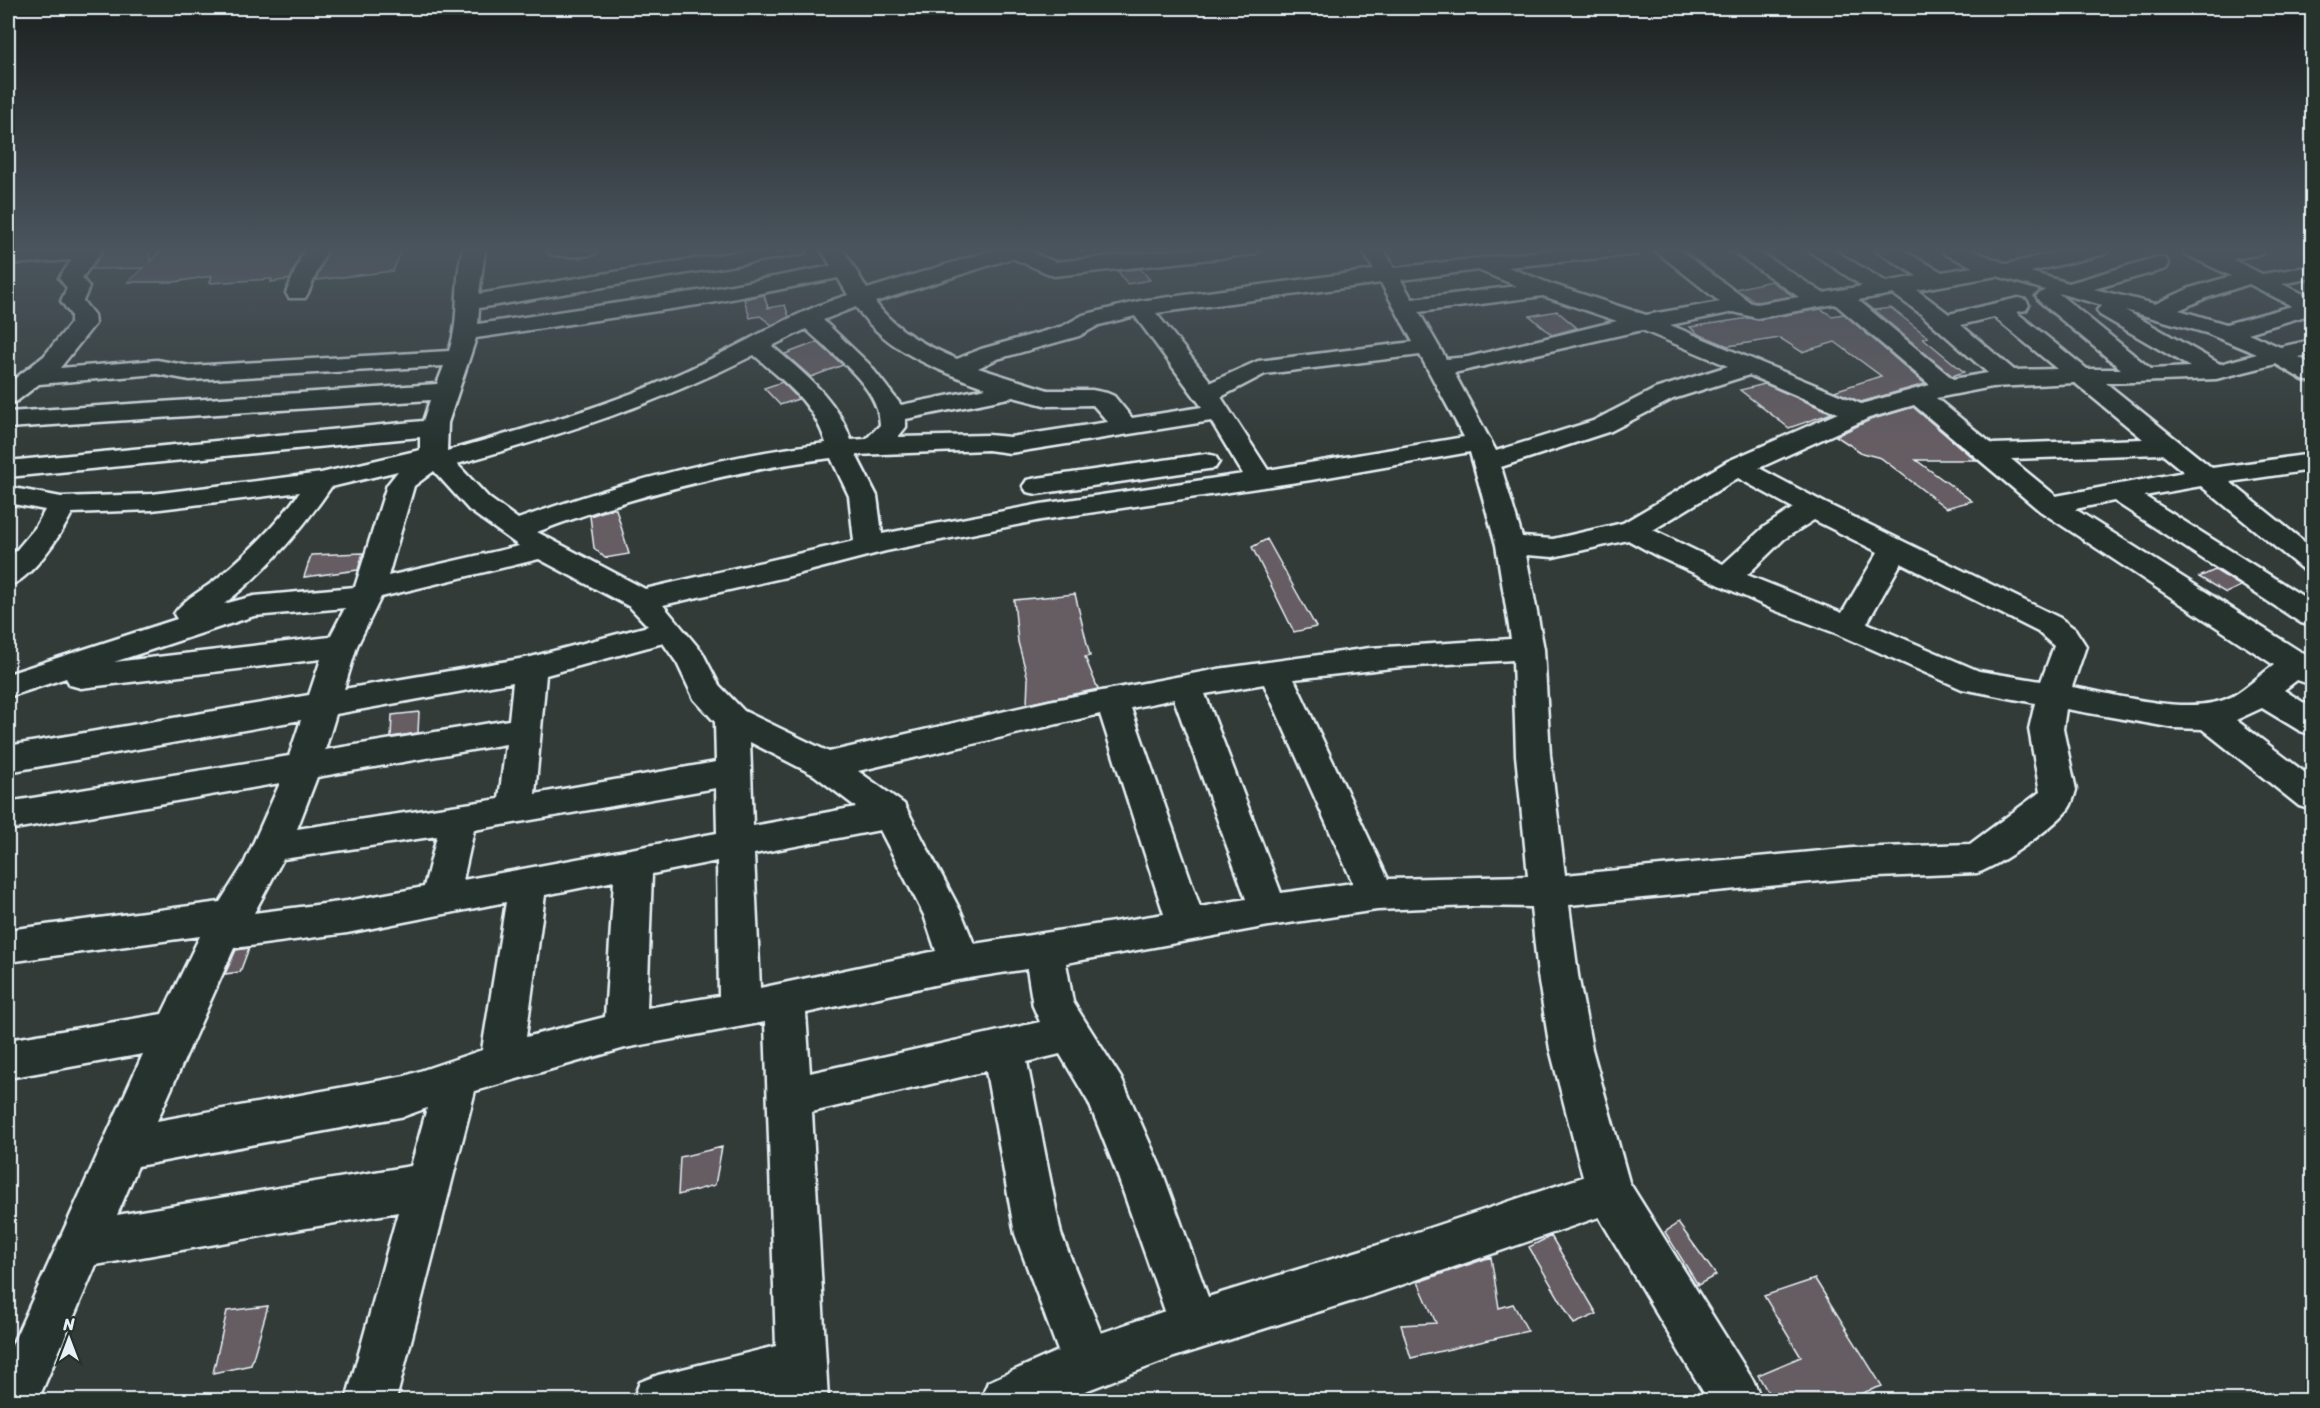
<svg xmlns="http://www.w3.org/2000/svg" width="2320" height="1408" font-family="Sriracha,sans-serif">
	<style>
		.building { fill: #665d63; stroke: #e8f1f8; stroke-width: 1.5 }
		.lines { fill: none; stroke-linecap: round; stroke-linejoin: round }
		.minor-casing { stroke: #e8f1f8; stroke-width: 5 }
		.minor { fill: #26332d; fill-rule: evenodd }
	</style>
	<rect width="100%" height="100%" fill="#333b38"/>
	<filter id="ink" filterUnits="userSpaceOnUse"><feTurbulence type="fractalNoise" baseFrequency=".0167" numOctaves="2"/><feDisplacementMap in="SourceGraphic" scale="12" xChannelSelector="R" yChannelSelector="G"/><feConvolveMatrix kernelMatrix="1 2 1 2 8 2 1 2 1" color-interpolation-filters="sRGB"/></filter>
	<g filter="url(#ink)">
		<path class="building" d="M 105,249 L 149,249 L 150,262 L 162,249 L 302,249 L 290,279 L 271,282 L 272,279 L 210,283 L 212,276 L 174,282 L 128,282 L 143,268 L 91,269 Z
			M 329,249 L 402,249 L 393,271 L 316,280 Z
			M 1141,269 L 1150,280 L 1127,284 L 1118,271 Z
			M 1771,281 L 1793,296 L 1757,302 L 1735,289 Z
			M 764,295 L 768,308 L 785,305 L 789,317 L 772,325 L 760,316 L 750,318 L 744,299 Z
			M 1891,308 L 1928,337 L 1923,338 L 1964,372 L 1952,376 L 1874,310 Z
			M 1821,309 L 1832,316 L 1844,314 L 1925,384 L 1861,402 L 1834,391 L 1881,376 L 1835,342 L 1802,352 L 1780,338 L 1728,346 L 1698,334 L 1690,327 L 1749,318 L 1757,320 Z
			M 1557,311 L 1577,328 L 1552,335 L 1530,316 Z
			M 817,342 L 843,365 L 811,377 L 785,354 Z
			M 782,382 L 795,395 L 798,399 L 780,405 L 764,388 Z
			M 1765,384 L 1832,413 L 1789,428 L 1740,390 Z
			M 1913,407 L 1975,460 L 1916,460 L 1972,501 L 1946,508 L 1881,458 L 1862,453 L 1836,436 L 1870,420 Z
			M 611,509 L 616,509 L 629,554 L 605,558 L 594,548 L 590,516 Z
			M 1267,539 L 1316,627 L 1294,632 L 1252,547 Z
			M 363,553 L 358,570 L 304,577 L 311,555 Z
			M 2215,570 L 2241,586 L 2226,593 L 2199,577 Z
			M 1075,594 L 1090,656 L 1085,657 L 1098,689 L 1027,704 L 1028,679 L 1018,642 L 1014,600 Z
			M 419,712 L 418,733 L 391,737 L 392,715 Z
			M 249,948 L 240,972 L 225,974 L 236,950 Z
			M 722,1147 L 715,1185 L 678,1195 L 680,1157 Z
			M 1678,1223 L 1716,1275 L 1698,1285 L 1665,1232 Z
			M 1551,1236 L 1597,1314 L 1574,1324 L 1529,1247 Z
			M 1491,1257 L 1499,1308 L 1513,1304 L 1528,1331 L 1411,1358 L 1401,1325 L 1436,1323 L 1418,1282 Z
			M 1815,1279 L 1882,1386 L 1840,1401 L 1773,1401 L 1758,1375 L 1801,1357 L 1764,1296 Z
			M 268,1306 L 251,1365 L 213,1373 L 227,1311 Z"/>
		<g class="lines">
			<g class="minor-casing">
				<path id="minor" d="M 46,249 L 103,249 L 82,278 L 89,287 L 83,301 L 94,315 L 95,324 L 60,368 L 157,360 L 190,366 L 449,351 C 461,318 453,283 463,249 L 485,249 L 479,294 L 755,249 L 806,249 L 803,254 L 795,255 L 479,308 L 478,324 L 711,289 L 831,266 L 821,249 L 843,249 L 867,289 L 997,249 L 1031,249 L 1038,255 L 1056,262 L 1183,249 L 1258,249 L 1255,254 L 1247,255 L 1054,276 L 1012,258 L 875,302 C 896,331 925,345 957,359 L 981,349 L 1063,326 L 1083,315 L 1140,301 L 1374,270 L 1362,249 L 1384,249 L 1394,268 L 1559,249 L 1641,249 L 1638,254 L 1630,255 L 1508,267 L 1551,284 L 1646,315 L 1720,302 L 1653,249 L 1678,249 L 1751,303 L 1757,304 L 1799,297 L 1729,249 L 1755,249 L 1823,293 L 1862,286 L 1806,249 L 1832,249 L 1886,282 L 1917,276 L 1873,249 L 1900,249 L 1942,272 L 1973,267 L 1945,254 L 1942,249 L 1969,249 L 2007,264 L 2069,249 L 2108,249 L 2105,254 L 2030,272 L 2069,283 L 2158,257 L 2166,259 L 2169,264 L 2166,269 L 2094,289 L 2155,304 L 2190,288 L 2231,276 L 2185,254 L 2182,249 L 2265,249 L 2262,254 L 2232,259 L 2262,274 L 2312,266 L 2312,278 L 2282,284 L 2312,298 L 2312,314 L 2248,333 L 2280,347 L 2312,340 L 2312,354 L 2299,357 L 2312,365 L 2312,382 L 2303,380 L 2276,364 L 2216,379 L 2106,383 L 2212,468 L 2312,454 L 2312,470 L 2230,482 L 2312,548 L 2312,571 L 2302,569 L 2201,486 L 2144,496 L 2312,602 L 2312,626 L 2301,623 L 2114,501 L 2075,509 L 2312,659 L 2312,685 L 2297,680 L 2284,690 L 2312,708 L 2312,735 L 2300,731 L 2262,708 L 2236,720 L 2312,778 L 2312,810 L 2299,806 L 2202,729 L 2174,728 L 2066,709 L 2063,729 L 2076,790 C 2074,796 2073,802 2069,808 C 2055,827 2000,865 1977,873 L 1853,878 L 1569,905 L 1578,975 L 1592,1049 L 1629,1182 L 1754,1382 L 1761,1400 L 1708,1400 L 1599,1217 L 1375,1294 L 1174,1357 L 1062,1400 L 981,1400 L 988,1382 L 1058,1351 L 1015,1234 L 986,1071 L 812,1112 L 828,1400 L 778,1400 L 777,1396 L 759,1400 L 633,1400 L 640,1382 L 658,1375 L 776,1346 L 765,1022 L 625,1048 L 475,1091 L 396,1400 L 346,1400 L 398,1212 L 96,1265 L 38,1400 L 8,1400 L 8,1354 L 143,1054 L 8,1078 L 8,1040 L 162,1014 L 200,936 L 8,962 L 8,930 L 220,902 L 244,864 L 280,783 L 8,830 L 8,802 L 289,756 L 301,720 L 8,772 L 8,746 L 309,695 L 321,659 L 81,688 L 70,685 L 66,678 L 8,697 L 8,674 L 177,619 L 174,614 C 184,598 206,589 220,576 C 250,551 277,524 300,492 L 152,510 L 72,513 C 61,535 31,580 8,586 L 8,560 L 35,528 L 45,510 L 8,503 L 8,487 L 61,497 L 152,494 L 321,473 L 420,450 L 420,437 L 8,477 L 8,461 L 423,421 L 430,400 L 8,428 L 8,412 L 437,384 L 444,366 L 190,380 L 157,374 L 39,384 L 17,401 L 8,403 L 8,384 L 44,356 L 71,323 L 71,315 L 61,301 L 67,288 L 59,278 L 72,260 L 8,264 L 8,252 ZM 1478,270 L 1517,286 L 1412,299 L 1401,280 ZM 1997,276 L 2045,290 L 2036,296 L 2039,301 L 2121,369 L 2087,369 L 2016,312 L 2026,310 L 2029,305 L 2026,300 L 2018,298 L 1949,314 L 1917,290 ZM 838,278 L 848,295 C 787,314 735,350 676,375 C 603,408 524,429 447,451 L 448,423 L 476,338 L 711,303 ZM 1381,283 L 1413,342 L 1258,361 L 1211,382 L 1156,313 ZM 2249,284 L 2292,306 L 2226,324 L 2179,310 L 2206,298 ZM 2058,293 L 2102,305 L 2097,310 L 2100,315 L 2190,367 L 2151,369 ZM 1893,294 L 1921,314 L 1988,373 L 1953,379 L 1858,300 ZM 1543,296 L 1617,321 L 1468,357 L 1446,359 L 1419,312 ZM 1835,304 L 1930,385 L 1861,404 L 1670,325 L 1734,312 L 1757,318 ZM 856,307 C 886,351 937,370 986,388 L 901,405 L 869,364 L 823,320 ZM 2125,310 L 2206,333 L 2257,354 L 2220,364 ZM 1135,316 L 1202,407 L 1132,418 L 1114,396 L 1107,393 L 1092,390 L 1048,390 L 978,368 L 997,359 L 1079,336 L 1099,325 ZM 1994,317 L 2057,369 L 2014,370 L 1961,325 ZM 806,329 C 832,354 879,386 880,425 L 866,439 L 851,440 C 837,398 804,374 772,346 ZM 1642,330 L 1728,366 L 1655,389 L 1593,421 L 1496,451 L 1454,373 ZM 754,355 C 785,383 813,401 826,443 C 720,456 618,483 518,519 L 489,498 L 457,464 C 561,435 657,404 754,355 ZM 1420,355 L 1464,437 L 1268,470 L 1221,397 L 1265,374 ZM 1749,375 L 1838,413 L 1728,461 L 1623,523 L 1553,539 L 1522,537 L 1501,467 L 1611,431 L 1673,399 ZM 2075,383 L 2143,439 L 1992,444 L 1936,398 L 1992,387 ZM 1013,397 L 1048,406 L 1093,405 L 1108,422 L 1010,437 L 988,435 L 898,437 L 906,427 L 906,419 ZM 1914,405 L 2040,511 L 2274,665 C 2260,675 2247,688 2233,696 C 2192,718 2116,694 2072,687 L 2086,646 L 2075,629 L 2060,618 L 1825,503 L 1759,468 L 1869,418 ZM 1211,421 L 1243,474 L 1041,504 L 882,534 L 877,496 L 856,455 L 988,450 L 1010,453 ZM 1470,452 L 1496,545 L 1511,639 L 1370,648 L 1218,669 L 1049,701 L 829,752 L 744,711 L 719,685 L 702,652 L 663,605 L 786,577 L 886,551 L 1041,520 L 1311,480 ZM 2162,454 L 2184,472 L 2056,496 L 2011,459 ZM 831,458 L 849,496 L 854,541 L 645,589 L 537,532 C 632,496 729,471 831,458 ZM 398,471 L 387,485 L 355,587 L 254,596 L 224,604 C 267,570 301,531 331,487 ZM 434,471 L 469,510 L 519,546 L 388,576 L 414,486 ZM 1738,478 L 1793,508 L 1764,527 L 1723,564 L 1653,530 ZM 1814,520 L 1878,552 L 1842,613 L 1747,575 L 1784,539 ZM 1628,540 L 1657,556 L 1774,610 L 1838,634 L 1962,689 L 2035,703 L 2029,729 L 2040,792 L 1970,844 L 1853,848 L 1565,875 L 1550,755 L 1544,649 L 1526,555 L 1553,557 ZM 539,559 L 630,607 L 648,626 L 531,657 L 344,689 L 357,646 L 381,597 ZM 1901,563 L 2038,632 L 2054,646 L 2041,681 L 1979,671 L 1867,623 ZM 345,608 L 330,637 L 114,662 L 254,616 ZM 663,643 L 677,663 L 694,699 L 715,722 L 716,762 L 535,794 L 546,675 ZM 1513,660 L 1516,755 L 1528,876 L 1388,879 L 1294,679 L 1401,667 ZM 513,682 L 509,720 L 325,750 L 336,714 ZM 1264,684 L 1353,883 L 1281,893 L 1205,694 ZM 1174,699 L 1246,899 L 1200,907 L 1131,708 ZM 1100,714 L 1164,914 L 974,944 L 961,912 L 904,804 L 858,771 ZM 750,742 L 814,775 L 856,807 L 753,826 ZM 506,744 L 499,799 L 297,829 L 317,777 ZM 716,788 L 717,833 L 463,880 L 474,830 ZM 880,830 L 924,915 L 936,951 L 760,988 L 754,854 ZM 437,836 L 424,887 L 347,901 L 254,913 L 283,859 ZM 717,861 L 719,996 L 647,1008 L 652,874 ZM 614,881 L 605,1017 L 526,1037 L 545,895 ZM 506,902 L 482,1050 L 405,1076 L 157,1121 L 234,948 L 347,933 ZM 1471,906 L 1531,907 L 1538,975 L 1550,1049 L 1583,1177 L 1375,1246 L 1208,1297 L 1162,1171 L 1121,1078 L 1073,1002 L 1066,963 L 1269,926 L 1377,910 ZM 1027,969 L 1033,1006 L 1040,1022 L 810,1073 L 806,1013 L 957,980 ZM 1060,1054 L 1089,1103 L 1116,1171 L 1165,1311 L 1101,1333 L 1061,1234 L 1027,1062 ZM 427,1108 L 411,1166 L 117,1215 L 138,1166 L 405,1116 Z
					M 305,249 L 327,249 L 308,293 L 305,298 L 289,298 L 286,293 Z
					M 547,249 L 598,249 L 595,254 C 581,257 564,257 550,254 Z
					M 1206,454 L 1215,456 L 1219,462 L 1215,468 L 1037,494 L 1027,492 L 1023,486 L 1027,480 L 1037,478 Z"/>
			</g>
			<use href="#minor" class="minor"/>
		</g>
	</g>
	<linearGradient id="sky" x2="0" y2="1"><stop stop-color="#1c201f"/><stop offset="0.56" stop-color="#4a555e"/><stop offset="1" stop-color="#4a555e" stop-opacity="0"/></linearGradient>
	<rect width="2320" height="446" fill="url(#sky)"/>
	<rect width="2320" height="1408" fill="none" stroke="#26332d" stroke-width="30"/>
	<rect x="15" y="15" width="2290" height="1378" fill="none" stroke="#e8f1f8" stroke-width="2" filter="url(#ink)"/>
	<g transform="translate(69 1339)" stroke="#26332d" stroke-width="4.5" paint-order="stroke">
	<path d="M0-4.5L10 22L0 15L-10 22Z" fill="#e8f1f8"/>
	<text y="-9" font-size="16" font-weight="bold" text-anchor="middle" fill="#e8f1f8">N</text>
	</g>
</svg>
